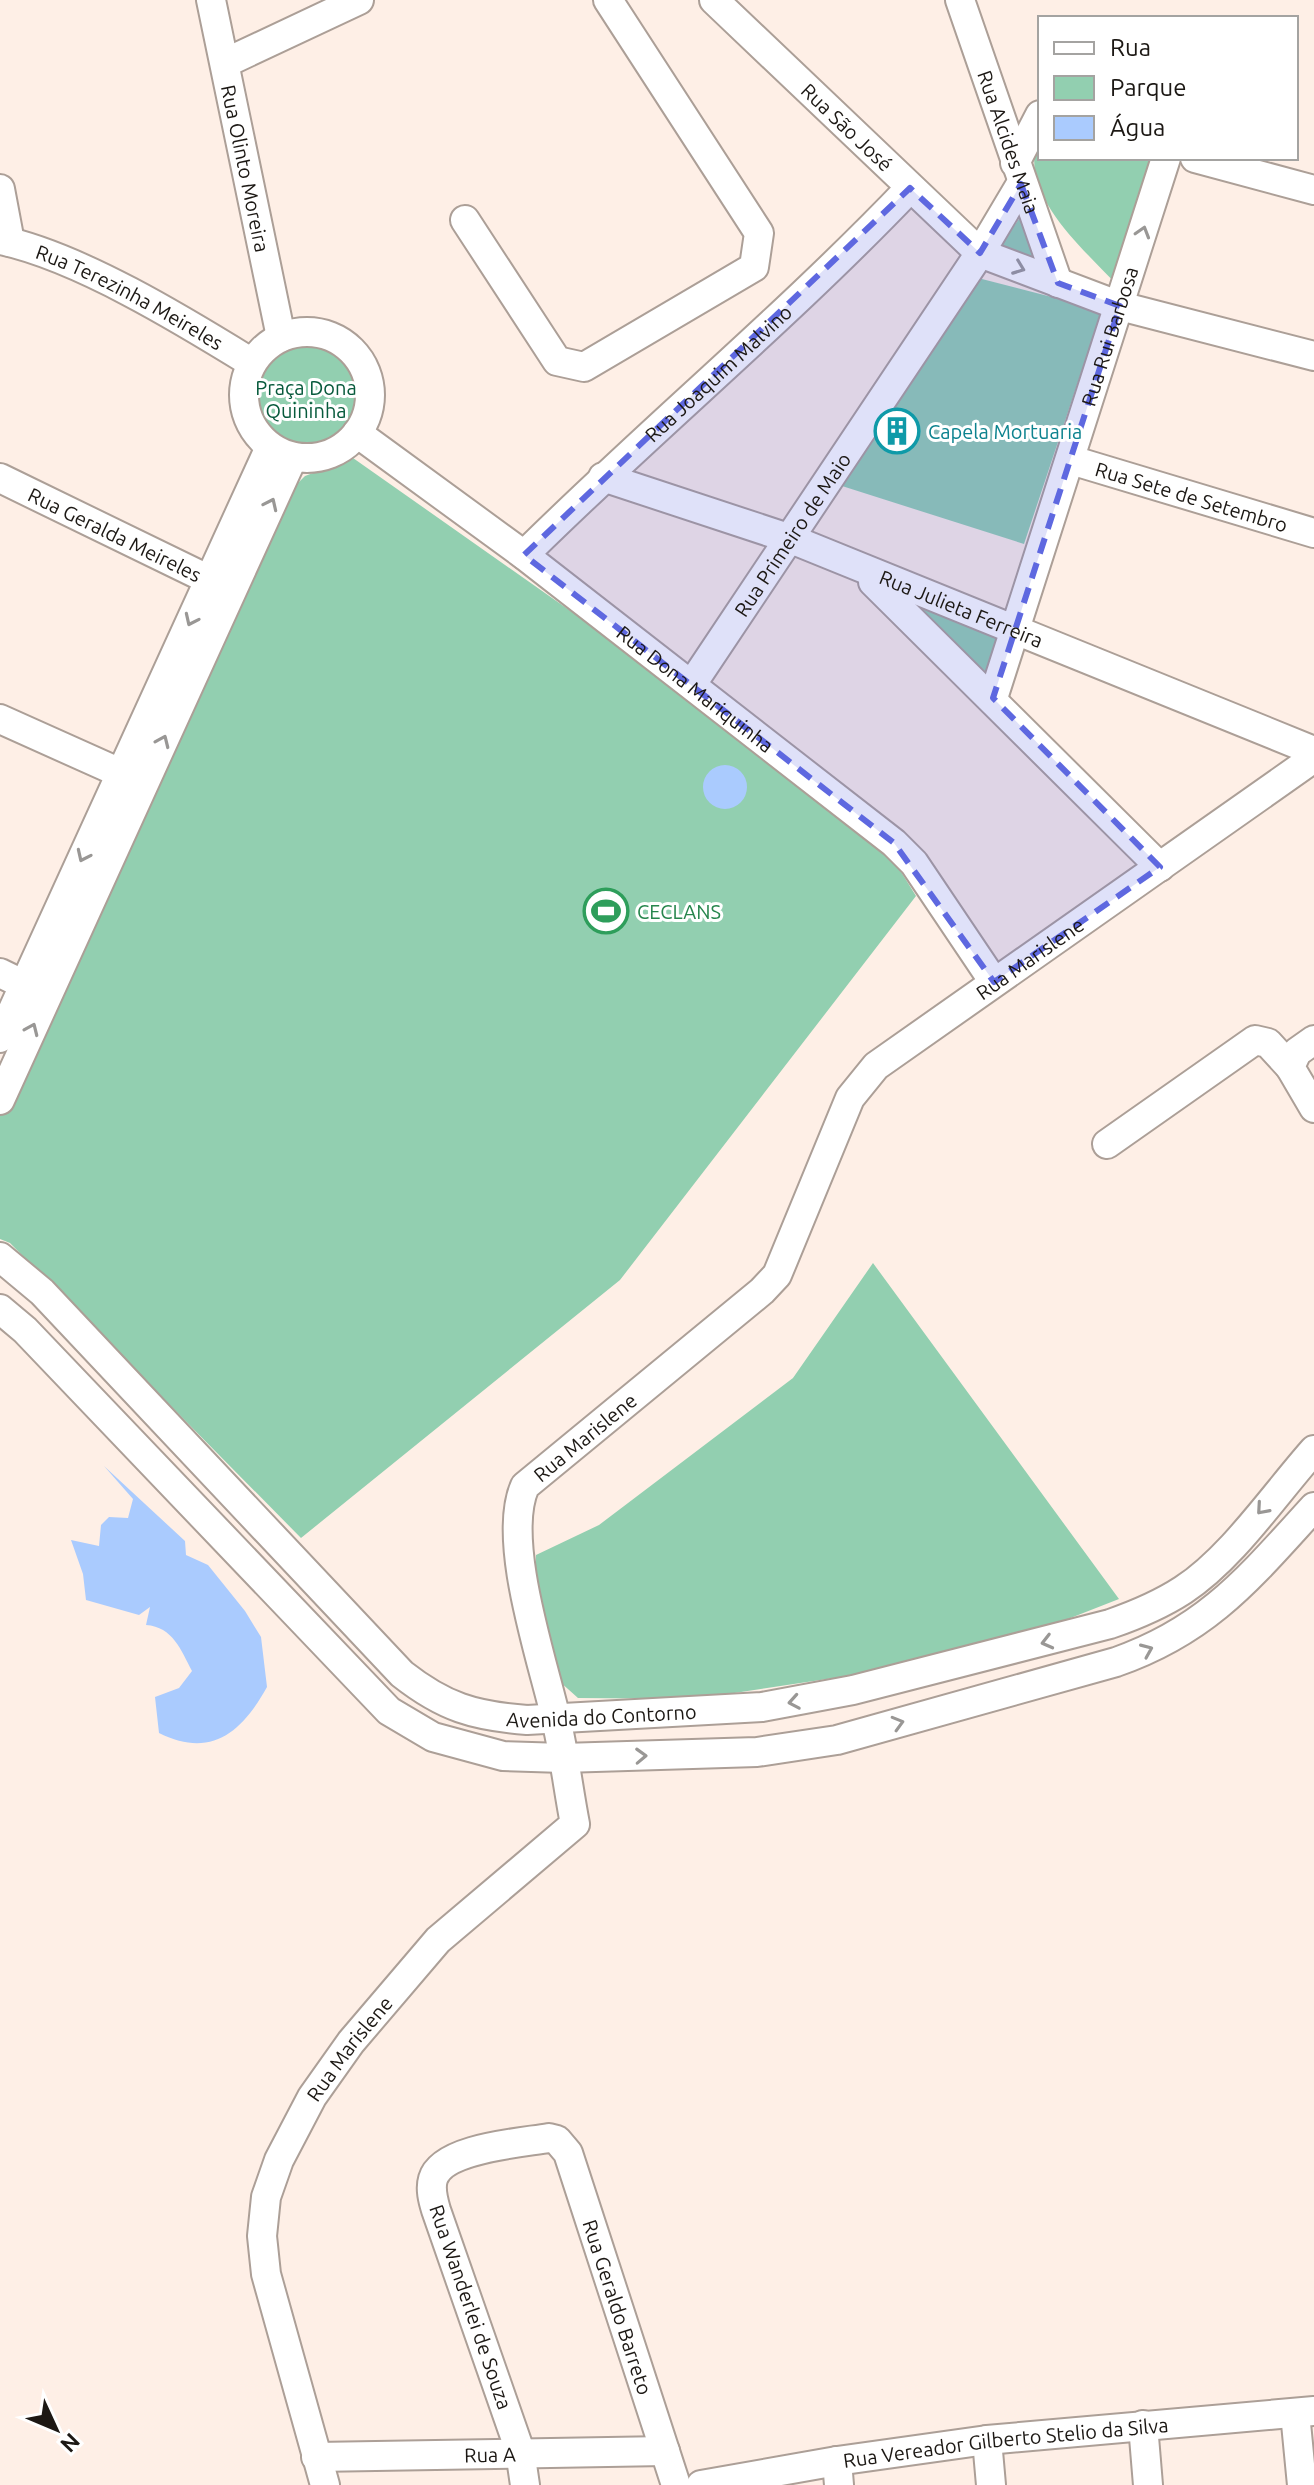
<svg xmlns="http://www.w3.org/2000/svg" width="1314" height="2485" font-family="Ubuntu,sans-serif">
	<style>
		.green { fill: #92cfb0 }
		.water { fill: #aacbfe }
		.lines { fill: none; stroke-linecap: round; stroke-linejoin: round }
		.minor-casing { stroke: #ac9f97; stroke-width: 32 }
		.minor { stroke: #fff; stroke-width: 28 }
		.oneway { stroke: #999795 }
		.marked { fill: #5e68e0; fill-opacity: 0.2; stroke: #5e68e0; stroke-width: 6; stroke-dasharray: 16 10; stroke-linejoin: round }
		.labels { text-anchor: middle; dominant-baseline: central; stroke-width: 6; stroke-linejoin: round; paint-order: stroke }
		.street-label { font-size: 20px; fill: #1c1814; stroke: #fff }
		.park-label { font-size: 20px; fill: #075a3c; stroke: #fff }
		.culture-label { font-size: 20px; fill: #0d838f; stroke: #fff; text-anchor: start }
		.leisure-label { font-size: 20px; fill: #27864d; stroke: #fff; text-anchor: start }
	</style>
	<rect width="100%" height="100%" fill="#feefe6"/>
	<path class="green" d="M 1040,134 L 1040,158 L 1154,158 L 1116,284 C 1081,246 1014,191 1040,134 Z
		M 1023,213 L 1043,264 L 999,248 Z
		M 978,278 L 1102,310 L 1024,544 L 842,486 Z
		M253 398a54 54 0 1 1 108 0a54 54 0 1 1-108 0Z
		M 353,458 L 663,676 L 890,854 L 916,896 L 620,1280 L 301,1538 L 10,1243 L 0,1239 L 0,1106 L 280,501 L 305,476 Z
		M 896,595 L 999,634 L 993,678 Z
		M 873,1263 L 1119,1599 L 1022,1637 L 867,1673 L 695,1699 L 578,1698 L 559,1681 L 535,1586 L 536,1555 L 599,1525 L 793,1378 Z"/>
	<path class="water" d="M703 787a22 22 0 1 1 44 0a22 22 0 1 1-44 0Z
		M 104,1466 L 185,1541 L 186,1555 L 208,1565 L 245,1611 L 261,1637 L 267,1687 C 242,1732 211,1759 159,1733 L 155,1697 L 179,1688 L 192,1671 C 181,1650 173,1627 146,1625 L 150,1607 L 139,1615 L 86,1600 L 83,1574 L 71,1540 L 99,1546 L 101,1525 L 109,1517 L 128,1518 L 133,1499 Z"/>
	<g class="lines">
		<g class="minor-casing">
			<g id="minor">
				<path id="s1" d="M 211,0 L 281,337"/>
				<path id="s2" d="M 714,0 L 980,253 L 1120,306 L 1314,356"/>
				<path id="s3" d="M 960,0 L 1058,283"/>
				<path d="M 225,63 L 359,0"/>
				<path d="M 1195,158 L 1314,190"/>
				<path d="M 1015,163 L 1040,115"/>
				<path d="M 0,189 L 10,242"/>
				<path d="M 465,220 L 557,361 L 584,367 L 754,267 L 759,233 L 608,0"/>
				<path id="s4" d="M 0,240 C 78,256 184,321 252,363"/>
				<circle cx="307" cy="395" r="63"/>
				<path id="s5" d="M 357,433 L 524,555 L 894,843 L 914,863 L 994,982"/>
				<path id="s6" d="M 1071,460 L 1314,533"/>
				<path id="s7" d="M 603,477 L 791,539 L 1314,751"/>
				<path id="s8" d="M 0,478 L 224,587"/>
				<path id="s9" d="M 524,555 C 650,430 787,317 910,188"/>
				<path d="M 873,582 L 1160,867"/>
				<path id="s10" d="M 692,684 L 980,253 L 1021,184"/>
				<path id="s11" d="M 993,698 L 1166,158"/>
				<path d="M 0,719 L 136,780"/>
				<path d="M 0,973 L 39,992"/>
				<path d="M 0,1038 L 270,447"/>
				<path d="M 1314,1040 L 1297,1052 L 1290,1067 L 1314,1108"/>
				<path d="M 0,1100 L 293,457"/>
				<path d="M 1107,1144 L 1255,1040 L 1268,1043 L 1290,1067"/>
				<path id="s12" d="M 0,1257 L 42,1292 L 402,1674 C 444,1707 474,1716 527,1720 L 762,1707 L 853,1690 L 1110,1624 C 1136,1615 1160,1605 1183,1590 C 1232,1558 1274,1495 1314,1450"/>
				<path d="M 0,1309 L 25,1330 L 389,1711 L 433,1737 L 503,1756 L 563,1758 L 757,1752 L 837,1740 L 1116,1662 C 1208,1630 1250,1577 1314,1507"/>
				<path d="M 1295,2413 L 1302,2485"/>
				<path d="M 1143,2425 L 1148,2485"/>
				<path d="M 987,2440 L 991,2485"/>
				<path id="s13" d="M 316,2457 L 665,2451"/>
				<path d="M 837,2461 L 839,2485"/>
				<path id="s14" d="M 325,2485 L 266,2274 L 262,2236 L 266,2197 L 279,2160 L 312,2097 L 351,2042 L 438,1940 L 575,1824 C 568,1788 564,1751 555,1715 C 542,1659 501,1539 525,1486 L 762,1291 L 777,1275 L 850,1098 L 876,1066 L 1314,758"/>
				<path id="s15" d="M 525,2485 L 520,2451 L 436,2210 C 433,2200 430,2189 433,2179 C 442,2148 520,2143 549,2138 L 557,2140 L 568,2153 L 676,2485"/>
				<path id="s16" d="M 701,2485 L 837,2461 L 987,2440 L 1314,2411"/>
			</g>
		</g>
		<use href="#minor" class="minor"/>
	</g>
	<defs><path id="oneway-chevron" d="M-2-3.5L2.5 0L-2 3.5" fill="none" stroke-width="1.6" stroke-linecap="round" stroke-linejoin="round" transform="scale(2)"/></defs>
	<g class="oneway">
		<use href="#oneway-chevron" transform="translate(1143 232) rotate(-73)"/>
		<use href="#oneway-chevron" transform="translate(1019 268) rotate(21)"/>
		<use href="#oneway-chevron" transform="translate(271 504) rotate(-65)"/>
		<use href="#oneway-chevron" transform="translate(191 620) rotate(115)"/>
		<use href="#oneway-chevron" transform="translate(163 741) rotate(-66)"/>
		<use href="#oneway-chevron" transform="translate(83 856) rotate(115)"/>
		<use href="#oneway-chevron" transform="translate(32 1029) rotate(-66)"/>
		<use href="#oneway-chevron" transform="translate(1262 1509) rotate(131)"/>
		<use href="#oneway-chevron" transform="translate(1047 1642) rotate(166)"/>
		<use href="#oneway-chevron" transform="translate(1147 1650) rotate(-23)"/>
		<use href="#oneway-chevron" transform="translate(794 1702) rotate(170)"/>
		<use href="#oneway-chevron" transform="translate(898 1723) rotate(-16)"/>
		<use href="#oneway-chevron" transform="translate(641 1756) rotate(-2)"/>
	</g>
	<path class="marked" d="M 1021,184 L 1058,283 L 1120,306 L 993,698 L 1160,867 L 994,982 L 894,843 L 524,555 L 910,188 L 980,253 Z"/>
	<defs>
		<g id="building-ring" transform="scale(2.3)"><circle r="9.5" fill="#fff" stroke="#0f9aa8" stroke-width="1.5"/><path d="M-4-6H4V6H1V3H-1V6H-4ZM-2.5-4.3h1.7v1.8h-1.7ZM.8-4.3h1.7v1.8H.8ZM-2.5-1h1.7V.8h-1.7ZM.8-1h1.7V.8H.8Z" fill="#0f9aa8"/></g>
		<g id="stadium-ring" transform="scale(2.3)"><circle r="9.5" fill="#fff" stroke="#2e9e5b" stroke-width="1.5"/><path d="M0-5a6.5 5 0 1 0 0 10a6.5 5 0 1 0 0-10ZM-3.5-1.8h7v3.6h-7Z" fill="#2e9e5b"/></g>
	</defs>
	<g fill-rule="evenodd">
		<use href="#building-ring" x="897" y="431"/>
		<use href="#stadium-ring" x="606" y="911"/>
	</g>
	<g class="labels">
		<g class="street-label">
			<text stroke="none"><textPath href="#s2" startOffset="184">Rua São José</textPath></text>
			<text stroke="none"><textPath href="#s3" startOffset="150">Rua Alcides Maia</textPath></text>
			<text stroke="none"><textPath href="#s1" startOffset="172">Rua Olinto Moreira</textPath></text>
			<text stroke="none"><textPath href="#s4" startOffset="142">Rua Terezinha Meireles</textPath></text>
			<text stroke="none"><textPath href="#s11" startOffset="380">Rua Rui Barbosa</textPath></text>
			<text stroke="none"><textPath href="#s9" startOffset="266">Rua Joaquim Malvino</textPath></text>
			<text stroke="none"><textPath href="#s6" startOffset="126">Rua Sete de Setembro</textPath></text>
			<text stroke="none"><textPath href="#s8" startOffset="128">Rua Geralda Meireles</textPath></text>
			<text stroke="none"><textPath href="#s10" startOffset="180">Rua Primeiro de Maio</textPath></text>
			<text stroke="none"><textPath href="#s7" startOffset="382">Rua Julieta Ferreira</textPath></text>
			<text stroke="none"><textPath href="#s5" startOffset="424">Rua Dona Mariquinha</textPath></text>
			<text stroke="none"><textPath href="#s14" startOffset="1882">Rua Marislene</textPath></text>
			<text stroke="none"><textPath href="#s14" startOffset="1210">Rua Marislene</textPath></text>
			<text stroke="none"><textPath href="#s12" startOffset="790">Avenida do Contorno</textPath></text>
			<text stroke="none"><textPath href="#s14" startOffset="468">Rua Marislene</textPath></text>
			<text transform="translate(471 2307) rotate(71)">Rua Wanderlei de Souza</text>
			<text stroke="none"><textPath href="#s15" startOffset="636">Rua Geraldo Barreto</textPath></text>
			<text stroke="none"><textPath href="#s16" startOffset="308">Rua Vereador Gilberto Stelio da Silva</textPath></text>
			<text stroke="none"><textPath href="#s13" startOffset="174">Rua A</textPath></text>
		</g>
		<g class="park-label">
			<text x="306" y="387">Praça Dona<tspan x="306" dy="23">Quininha</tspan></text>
		</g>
		<g class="culture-label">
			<text x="928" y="431">Capela Mortuaria</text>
		</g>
		<g class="leisure-label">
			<text x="637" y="911">CECLANS</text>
		</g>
	</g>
	<rect x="1038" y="16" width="260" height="144" fill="#ffffff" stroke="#a4a3a1" stroke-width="2"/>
	<rect x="1054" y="42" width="40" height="12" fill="#ffffff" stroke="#a4a3a1" stroke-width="2"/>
	<text x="1110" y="56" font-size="24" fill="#1c1814">Rua</text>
	<rect x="1054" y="76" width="40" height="24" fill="#92cfb0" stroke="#a4a3a1" stroke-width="2"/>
	<text x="1110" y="96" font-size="24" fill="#1c1814">Parque</text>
	<rect x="1054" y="116" width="40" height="24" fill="#aacbfe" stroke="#a4a3a1" stroke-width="2"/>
	<text x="1110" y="136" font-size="24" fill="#1c1814">Água</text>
	<g transform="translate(56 2429) rotate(134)" stroke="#ffffff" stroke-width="6" paint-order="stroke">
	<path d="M0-6L14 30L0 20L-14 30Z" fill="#1c1814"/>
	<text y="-12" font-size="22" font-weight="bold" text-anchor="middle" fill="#1c1814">N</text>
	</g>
</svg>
